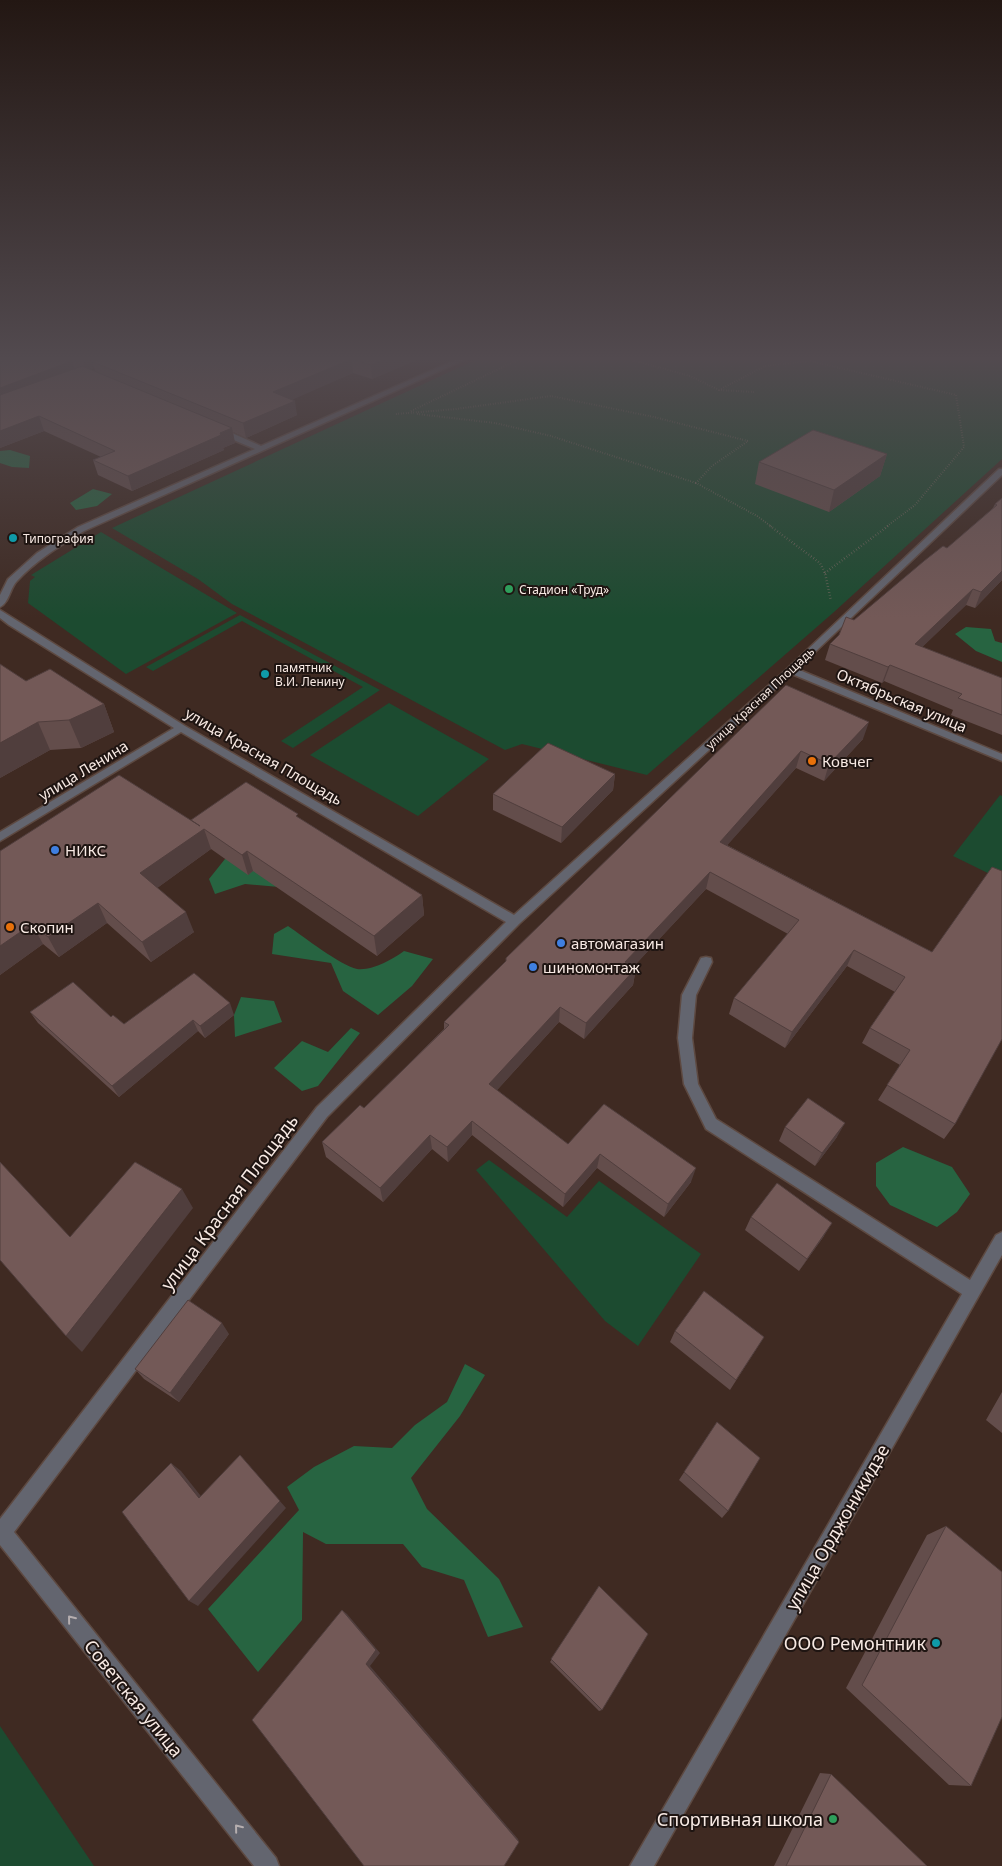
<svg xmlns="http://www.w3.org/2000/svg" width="1002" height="1866" font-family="'Noto Sans',sans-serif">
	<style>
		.green { fill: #1c4b30 }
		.forest { fill: #276441 }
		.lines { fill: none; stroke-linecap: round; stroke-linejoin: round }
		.minor-casing { stroke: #5d4941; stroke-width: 3 }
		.path-far1 { stroke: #816e67; stroke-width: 2; stroke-dasharray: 0.5 2; stroke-linecap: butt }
		.path { stroke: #816e67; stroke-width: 2.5; stroke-dasharray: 0.5 2.5; stroke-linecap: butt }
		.minor { fill: #63656f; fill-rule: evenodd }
		.wall { fill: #634d4b; fill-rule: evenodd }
		.shaded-wall { fill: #503e3d }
		.building { fill: #735957; stroke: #503e3d }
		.oneway { stroke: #b5aeaf }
		.culture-dot { fill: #0f9aa8; stroke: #1f1512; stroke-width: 2 }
		.leisure-dot { fill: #2e9e5b; stroke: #1f1512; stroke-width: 2 }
		.food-dot { fill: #e8710a; stroke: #1f1512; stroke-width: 2 }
		.shop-dot { fill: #3f7fe0; stroke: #1f1512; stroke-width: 2 }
		.labels { text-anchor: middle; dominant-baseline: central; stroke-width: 4; stroke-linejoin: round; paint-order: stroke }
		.far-poi-label { font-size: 12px; fill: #f8eae4; stroke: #1f1512; text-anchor: start }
		.far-street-label { font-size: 12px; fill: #f8eae4; stroke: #1f1512 }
		.street-label { font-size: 15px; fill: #f8eae4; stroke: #1f1512 }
		.poi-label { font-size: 15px; fill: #f8eae4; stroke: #1f1512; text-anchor: start }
		.near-street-label { font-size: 18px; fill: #f8eae4; stroke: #1f1512 }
		.near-poi-label { font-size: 18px; fill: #f8eae4; stroke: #1f1512; text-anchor: end }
	</style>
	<rect width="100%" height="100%" fill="#3f2a22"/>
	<path class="green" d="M 484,356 L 1002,356 L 1002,459 L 834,612 L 647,775 L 522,744 L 505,750 L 232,604 L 198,579 L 112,528 Z
		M 101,532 L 237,613 L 126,674 L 28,603 L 30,581 L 35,577 L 31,575 Z
		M 240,615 L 380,690 L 293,748 L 281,741 L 363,687 L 242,621 L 153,671 L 146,667 Z
		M 389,703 L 489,759 L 418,816 L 310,755 Z
		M 1000,795 L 1002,796 L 1002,872 L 998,878 L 953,856 Z
		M 489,1160 L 567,1217 L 599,1181 L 701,1254 L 638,1346 L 605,1321 L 476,1170 Z
		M 0,1726 L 94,1866 L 0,1866 Z"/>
	<path class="forest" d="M 10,450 L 30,456 L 29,468 L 12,467 L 0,463 L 0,451 Z
		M 93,489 L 112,494 L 97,506 L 76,510 L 70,503 Z
		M 966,627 L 991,629 L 995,641 L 1002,643 L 1002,662 L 976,651 L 955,634 Z
		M 303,835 L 279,887 L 245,884 L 215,894 L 209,879 L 225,859 Z
		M 288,926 C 304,937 340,965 357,969 C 372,971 393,959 404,951 L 433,959 L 412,986 L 378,1015 L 343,991 L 331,963 L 272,954 L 274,934 Z
		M 241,997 L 274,1001 L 282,1022 L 235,1037 L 234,1015 Z
		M 351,1028 L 360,1033 L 318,1086 L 302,1091 L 274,1068 L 302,1041 L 328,1052 Z
		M 903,1147 L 952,1167 L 970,1194 L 957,1212 L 937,1227 L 890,1205 L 876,1186 L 876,1163 Z
		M 465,1364 L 485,1375 L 460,1416 L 411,1478 L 427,1509 L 499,1579 L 523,1627 L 488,1637 L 464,1580 L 422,1567 L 403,1544 L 326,1544 L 303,1532 L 302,1620 L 258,1672 L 208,1609 L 299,1510 L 287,1487 L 314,1467 L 354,1446 L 392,1448 L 415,1425 L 447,1402 Z"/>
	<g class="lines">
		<g class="minor-casing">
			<path id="minor" d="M 464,356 L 473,356 L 84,531 C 60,546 36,560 17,581 C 10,588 9,603 0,607 L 0,595 L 8,579 L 37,553 L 78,527 L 255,449 L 217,433 L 217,429 L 223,429 L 261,446 Z
				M 999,469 L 1002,469 L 1002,475 L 797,669 L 1002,754 L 1002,761 L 792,674 L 519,924 L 327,1117 L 14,1532 L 276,1858 L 279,1866 L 254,1866 L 0,1545 L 0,1519 L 317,1107 L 506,922 L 181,732 L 0,841 L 0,832 L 174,728 L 9,625 L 0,618 L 0,610 L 185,726 L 514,915 L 788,668 Z
				M 706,957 L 711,958 L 712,962 L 696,995 L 692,1038 L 698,1084 L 716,1119 L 970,1280 L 996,1235 L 1002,1232 L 1002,1255 L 654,1866 L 630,1866 L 962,1294 L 706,1129 L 684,1084 L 678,1038 L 682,995 L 701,958 Z"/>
		</g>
		<path class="path-far1" d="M 617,356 L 690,376 L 719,390 L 754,392
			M 719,390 L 765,366 L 810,361 L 956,395 L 964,447 L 915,505 L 886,527
			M 411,411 L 526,356
			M 396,414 L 456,409 L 551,396 L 654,417 L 748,441 L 712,466 L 696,483 L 757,516 L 772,527
			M 417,414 L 495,423 L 551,436 L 696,483"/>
		<path class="path" d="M 770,526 L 820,563 L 825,573 L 831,601
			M 825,573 L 888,526"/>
		<use href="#minor" class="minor"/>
	</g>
	<path class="wall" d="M 0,356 L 426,356 L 372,379 L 353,373 L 292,399 L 297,415 L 246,438 L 233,432 L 235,443 L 223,448 L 224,450 L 132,491 L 98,475 L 93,460 L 101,457 L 44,431 L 0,448 ZM 94,368 L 96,372 L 90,369 Z
		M 887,454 L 880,476 L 829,512 L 755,484 L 759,462 Z
		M 1002,498 L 1002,580 L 975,608 L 966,605 L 922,647 L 1002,678 L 1002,735 L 951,715 L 953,710 L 884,681 L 882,683 L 825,660 L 830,644 L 854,620 L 947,548 L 993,508 L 995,504 Z
		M 26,681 L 104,704 L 114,732 L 81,748 L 50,750 L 0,778 Z
		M 786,685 L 863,739 L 824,781 L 796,768 L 727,845 L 932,952 L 955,1124 L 944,1139 L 878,1100 L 900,1065 L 862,1043 L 870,1028 L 895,992 L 847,966 L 785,1048 L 729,1014 L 734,998 L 788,934 L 706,889 L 633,967 L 636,968 L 633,985 L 584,1039 L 559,1022 L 497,1090 L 568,1144 L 691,1182 L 664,1217 L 597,1168 L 563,1207 L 472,1135 L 448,1162 L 432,1149 L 383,1202 L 326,1157 L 322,1142 L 364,1108 L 444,1029 L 444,1022 Z
		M 615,774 L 613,790 L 561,843 L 493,810 L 493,794 Z
		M 299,818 L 422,895 L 424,915 L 377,956 L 253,871 L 248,875 L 211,849 L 157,888 L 194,932 L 151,962 L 107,923 L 59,957 L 43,944 L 0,975 L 0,851 L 191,820 Z
		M 30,1012 L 111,1017 L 124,1024 L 234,1015 L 205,1038 L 198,1031 L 119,1097 L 38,1023 Z
		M 785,1127 L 837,1137 L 815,1166 L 779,1141 Z
		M 751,1217 L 824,1236 L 799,1271 L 745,1230 Z
		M 675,1331 L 764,1337 L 730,1390 L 670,1342 Z
		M 229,1334 L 179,1402 L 144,1379 L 135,1369 Z
		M 1002,1392 L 1002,1433 L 986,1420 Z
		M 717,1422 L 728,1511 L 722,1518 L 679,1480 Z
		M 946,1526 L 971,1786 L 949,1785 L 846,1688 L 927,1535 Z
		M 599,1586 L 602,1710 L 599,1711 L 550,1662 Z
		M 820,1773 L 831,1774 L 927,1866 L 774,1866 Z"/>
	<path class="shaded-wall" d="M 84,356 L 125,356 L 93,362 L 94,368 L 86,371 L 82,357 Z
		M 392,356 L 426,356 L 372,379 L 371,365 Z
		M 352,359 L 353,373 L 276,407 L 273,392 Z
		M 72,361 L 76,375 L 0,404 L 0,388 Z
		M 295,401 L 297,415 L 246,438 L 243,423 Z
		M 39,416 L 44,431 L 0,448 L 0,431 Z
		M 232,428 L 235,443 L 223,448 L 224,450 L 132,491 L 128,476 Z
		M 887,454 L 880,476 L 829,512 L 834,490 Z
		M 1002,571 L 1002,580 L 975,608 L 981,592 Z
		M 973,589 L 966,605 L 909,660 L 915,644 Z
		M 890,665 L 884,681 L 882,683 L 888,667 Z
		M 104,704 L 114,732 L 81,748 L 69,720 Z
		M 38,722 L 50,750 L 0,778 L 0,743 Z
		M 869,722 L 863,739 L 824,781 L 829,764 Z
		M 801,751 L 796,768 L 716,858 L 720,842 Z
		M 615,774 L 613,790 L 561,843 L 562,827 Z
		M 204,829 L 211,849 L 149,894 L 140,873 Z
		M 247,851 L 253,871 L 248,875 L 242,855 Z
		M 710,872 L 706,889 L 623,978 L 625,962 Z
		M 422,895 L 424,915 L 377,956 L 374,936 Z
		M 98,903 L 107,923 L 59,957 L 48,937 Z
		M 186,912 L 194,932 L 151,962 L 142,942 Z
		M 32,924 L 43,944 L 0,975 L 0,946 Z
		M 854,950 L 847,966 L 785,1048 L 792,1032 Z
		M 636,968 L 633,985 L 584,1039 L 586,1023 Z
		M 230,1003 L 234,1015 L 205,1038 L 200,1026 Z
		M 560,1007 L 559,1022 L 489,1099 L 489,1084 Z
		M 193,1020 L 198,1031 L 119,1097 L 112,1086 Z
		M 472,1121 L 472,1135 L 448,1162 L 447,1147 Z
		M 845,1123 L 837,1137 L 815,1166 L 822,1153 Z
		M 430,1135 L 432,1149 L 383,1202 L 380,1188 Z
		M 600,1154 L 597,1168 L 563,1207 L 565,1194 Z
		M 696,1168 L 691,1182 L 664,1217 L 668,1204 Z
		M 182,1189 L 193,1208 L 82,1352 L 66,1336 Z
		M 832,1223 L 824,1236 L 799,1271 L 807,1259 Z
		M 222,1323 L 229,1334 L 179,1402 L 170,1393 Z
		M 240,1455 L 286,1508 L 198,1606 L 189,1601 Z
		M 171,1463 L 181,1471 L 208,1505 L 199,1498 Z
		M 342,1610 L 347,1614 L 380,1653 L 370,1666 L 518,1839 L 519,1842 L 366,1664 Z"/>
	<path class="building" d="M 0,356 L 61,356 L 72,361 L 0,388 Z
		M 107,356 L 392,356 L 371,365 L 352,359 L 273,392 L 295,401 L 243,423 L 93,362 Z
		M 82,366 L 232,428 L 220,433 L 221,435 L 128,476 L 93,460 L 115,451 L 39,416 L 0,431 L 0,395 Z
		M 813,430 L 887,454 L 834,490 L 759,462 Z
		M 1002,498 L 1002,571 L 981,592 L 973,589 L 915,644 L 1002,678 L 1002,715 L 958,698 L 962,694 L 890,665 L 888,667 L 830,644 L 839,635 L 846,617 L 854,620 L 924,561 L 943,546 L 947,548 L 997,505 L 995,504 Z
		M 0,664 L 26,681 L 50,669 L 104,704 L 69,720 L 38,722 L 0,743 Z
		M 786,685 L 869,722 L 829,764 L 801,751 L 720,842 L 932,952 L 992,867 L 1002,871 L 1002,1039 L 955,1124 L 887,1085 L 910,1050 L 870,1028 L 905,977 L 854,950 L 792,1032 L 734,998 L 799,920 L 710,872 L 625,962 L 636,968 L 586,1023 L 560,1007 L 489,1084 L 568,1144 L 604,1104 L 696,1168 L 668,1204 L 600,1154 L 565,1194 L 472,1121 L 447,1147 L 430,1135 L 380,1188 L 322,1142 L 360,1105 L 364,1108 L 449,1025 L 444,1022 L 506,961 L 506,958 Z
		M 548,743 L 615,774 L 562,827 L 493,794 Z
		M 119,775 L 200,826 L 191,820 L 246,782 L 298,814 L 296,816 L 422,895 L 374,936 L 247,851 L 242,855 L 204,829 L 140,873 L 186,912 L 142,942 L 98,903 L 48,937 L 32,924 L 0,946 L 0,851 Z
		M 194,973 L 230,1003 L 200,1026 L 193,1020 L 112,1086 L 30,1012 L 73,982 L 111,1017 L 113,1015 L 124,1024 Z
		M 808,1098 L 845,1123 L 822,1153 L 785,1127 Z
		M 0,1162 L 70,1237 L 135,1162 L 182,1189 L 66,1336 L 0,1260 Z
		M 777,1183 L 832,1223 L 807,1259 L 751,1217 Z
		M 704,1291 L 764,1337 L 736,1380 L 675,1331 Z
		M 188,1300 L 222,1323 L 170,1393 L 135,1369 Z
		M 717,1422 L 760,1458 L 728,1511 L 684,1472 Z
		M 240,1455 L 280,1501 L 189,1601 L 122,1512 L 171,1463 L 199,1498 Z
		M 946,1526 L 1002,1572 L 1002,1717 L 971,1786 L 862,1685 Z
		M 599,1586 L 648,1634 L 602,1710 L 551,1659 Z
		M 342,1610 L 376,1650 L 366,1664 L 519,1842 L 504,1866 L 364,1866 L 252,1720 Z
		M 831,1774 L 927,1866 L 786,1866 Z"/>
	<defs><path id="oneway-chevron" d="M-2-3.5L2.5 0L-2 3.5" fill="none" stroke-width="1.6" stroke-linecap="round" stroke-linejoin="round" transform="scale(1.25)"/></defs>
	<g class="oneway">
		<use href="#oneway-chevron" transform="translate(71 1619) rotate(-129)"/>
		<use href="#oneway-chevron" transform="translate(238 1828) rotate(-129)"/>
	</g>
	<linearGradient id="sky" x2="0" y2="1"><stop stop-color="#231713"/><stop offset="0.58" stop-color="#524a4f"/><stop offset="1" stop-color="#524a4f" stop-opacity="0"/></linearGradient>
	<rect width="1002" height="618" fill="url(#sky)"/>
	<g class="culture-dot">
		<circle cx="13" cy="538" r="5"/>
		<circle cx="265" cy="674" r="5"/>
		<circle cx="936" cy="1643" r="5"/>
	</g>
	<g class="leisure-dot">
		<circle cx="509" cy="589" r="5"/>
		<circle cx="833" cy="1819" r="5"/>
	</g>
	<g class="food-dot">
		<circle cx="812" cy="761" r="5"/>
		<circle cx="10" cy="927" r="5"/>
	</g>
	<g class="shop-dot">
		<circle cx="55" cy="850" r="5"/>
		<circle cx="561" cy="943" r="5"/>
		<circle cx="533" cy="967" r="5"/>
	</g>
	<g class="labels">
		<g class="far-poi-label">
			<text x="23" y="538">Типография</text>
			<text x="519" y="589">Стадион «Труд»</text>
			<text x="275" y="667">памятник<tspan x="275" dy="14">В.И. Ленину</tspan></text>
		</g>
		<g class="far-street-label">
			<text transform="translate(760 698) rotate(-43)">улица Красная Площадь</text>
		</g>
		<g class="street-label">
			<text transform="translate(902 700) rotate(23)">Октябрьская улица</text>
			<text transform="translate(264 756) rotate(30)">улица Красная Площадь</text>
			<text transform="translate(83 770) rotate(-31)">улица Ленина</text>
		</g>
		<g class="poi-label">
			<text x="822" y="761">Ковчег</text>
			<text x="65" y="850">НИКС</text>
			<text x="20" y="927">Скопин</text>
			<text x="571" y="943">автомагазин</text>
			<text x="543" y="967">шиномонтаж</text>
		</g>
		<g class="near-street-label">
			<text transform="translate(229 1202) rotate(-53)">улица Красная Площадь</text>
			<text transform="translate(837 1527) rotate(-60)">улица Орджоникидзе</text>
			<text transform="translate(134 1698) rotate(51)">Советская улица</text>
		</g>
		<g class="near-poi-label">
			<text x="926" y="1643">ООО Ремонтник</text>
			<text x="823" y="1819">Спортивная школа</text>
		</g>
	</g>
</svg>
